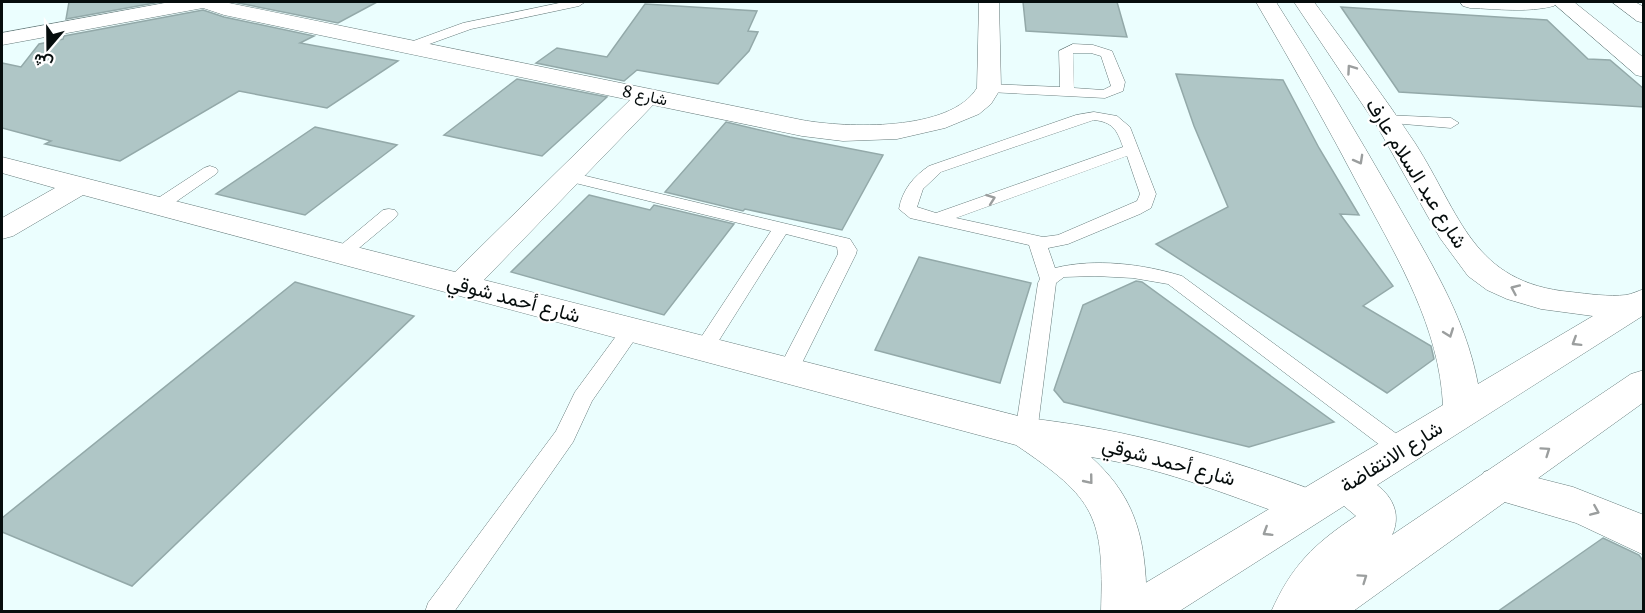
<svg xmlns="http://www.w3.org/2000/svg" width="1645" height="613" font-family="Merriweather,Vazirmatn,serif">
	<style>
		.building { fill: #afc6c6; stroke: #93a9a9; stroke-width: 1.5 }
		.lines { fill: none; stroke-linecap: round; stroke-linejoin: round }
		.lane-casing { stroke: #667b7b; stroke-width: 1 }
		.street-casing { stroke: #667b7b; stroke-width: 1 }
		.secondary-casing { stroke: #667b7b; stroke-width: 1 }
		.primary-casing { stroke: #667b7b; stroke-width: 1 }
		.lane { fill: #fff; fill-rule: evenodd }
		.street { fill: #fff; fill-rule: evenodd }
		.secondary { fill: #fff; fill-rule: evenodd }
		.primary { fill: #fff; fill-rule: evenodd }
		.oneway { stroke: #9b9e9e }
		.labels { text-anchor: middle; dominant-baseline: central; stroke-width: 4.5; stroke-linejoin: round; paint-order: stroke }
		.far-street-label { font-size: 16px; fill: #060d0d; stroke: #fff }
		.street-label { font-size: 20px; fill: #060d0d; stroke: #fff }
	</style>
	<rect width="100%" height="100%" fill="#ebfefe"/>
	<path class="building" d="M 69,2 L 160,2 L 66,19 Z
		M 233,2 L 377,2 L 338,23 Z
		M 1023,2 L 1117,2 L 1127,37 L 1026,31 Z
		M 645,4 L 757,11 L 748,31 L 758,32 L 749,51 L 718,84 L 637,70 L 624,81 L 536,63 L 557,48 L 607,57 Z
		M 1341,7 L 1547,20 L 1588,59 L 1610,60 L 1644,89 L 1644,107 L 1399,92 Z
		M 203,10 L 224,17 L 314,36 L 300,43 L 398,61 L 327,108 L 239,91 L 120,161 L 45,144 L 51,141 L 2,128 L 2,63 L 21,67 L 39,44 L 63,39 L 64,36 Z
		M 1176,74 L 1283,80 L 1319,148 L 1359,215 L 1340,214 L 1393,286 L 1363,306 L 1431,346 L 1434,359 L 1387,393 L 1156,244 L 1228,207 L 1194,126 Z
		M 517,79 L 607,97 L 542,156 L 444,135 Z
		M 726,122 L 790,137 L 883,155 L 842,230 L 745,209 L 743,211 L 665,192 Z
		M 315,127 L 397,145 L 305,215 L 216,194 Z
		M 589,195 L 650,210 L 654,205 L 734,224 L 664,315 L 511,272 Z
		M 919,257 L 1031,283 L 1000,383 L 875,350 Z
		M 1136,281 L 1142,282 L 1334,422 L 1249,447 L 1064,402 L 1054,390 L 1083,305 Z
		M 295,282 L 414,316 L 132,586 L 2,532 L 2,518 Z
		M 1603,538 L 1639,555 L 1644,562 L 1644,612 L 1497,612 Z"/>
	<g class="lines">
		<g class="lane-casing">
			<path id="lane" d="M 564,2 L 585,2 L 579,6 L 471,29 L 410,51 L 403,47 L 405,44 L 463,23 Z
				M 1073,44 L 1093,45 L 1112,51 L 1125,82 L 1123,91 L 1105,98 L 989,92 L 982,88 L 989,84 L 1060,87 L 1059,51 ZM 1073,53 L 1091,53 L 1101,56 L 1111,86 L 1103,90 L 1074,88 Z
				M 1094,112 L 1117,116 L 1130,127 L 1156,194 L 1151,208 L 1140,214 L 1068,244 L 1048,248 L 1055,268 C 1095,258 1143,264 1182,276 L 1409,443 L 1412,449 L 1409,455 L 1401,458 L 1393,455 L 1168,284 L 1133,278 L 1095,276 L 1064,277 L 1056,283 L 1037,433 L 1034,439 L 1026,442 L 1018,439 L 1015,433 L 1038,283 L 1040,279 L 1029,245 L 910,218 L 899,209 C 902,190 914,176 929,166 L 1076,115 ZM 1094,120 C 1113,122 1117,130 1123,147 L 936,213 L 917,207 L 923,189 L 941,172 ZM 1127,156 L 1140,194 L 1137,201 L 1058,235 L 1043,237 L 956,218 Z
				M 1385,115 L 1451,118 L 1459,123 L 1451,128 L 1380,122 L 1378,119 L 1380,116 Z
				M 210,166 L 216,168 L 218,171 L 216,174 L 164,210 L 152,210 L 149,206 L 152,202 L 204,168 Z
				M 569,172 L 850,239 L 857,250 L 856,254 L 796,375 L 789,378 L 782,375 L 778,370 L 838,254 L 837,247 L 786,234 L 711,353 L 704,355 L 697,353 L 694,348 L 771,231 L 563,180 L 561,177 L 563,174 Z
				M 389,209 L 395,210 L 398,214 L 395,218 L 347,258 L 335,258 L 332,254 L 335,250 L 383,210 Z
				M 632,322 L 639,324 L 642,329 L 592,401 L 573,442 L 454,612 L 425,612 L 428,603 L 556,431 L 575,392 L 625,324 Z"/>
		</g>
		<g class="street-casing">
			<path id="street" d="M 170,2 L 224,2 L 802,120 C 846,128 950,132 977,88 L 979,2 L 999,2 L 1001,88 L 991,104 L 979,114 L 945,128 L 897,139 L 843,141 L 802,136 L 653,105 L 484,280 L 1026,418 C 1129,429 1226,457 1323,494 L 1329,506 L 1323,518 L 1308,523 C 1234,498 1169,469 1091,457 C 1141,502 1146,547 1147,612 L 1101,612 C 1104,516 1096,499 1016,445 L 83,195 L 13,236 L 2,239 L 2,218 L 55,188 L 2,173 L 2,157 L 455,272 L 630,100 L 224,15 L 203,8 L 2,45 L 2,33 Z
				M 1460,2 L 1557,2 L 1554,6 C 1527,13 1498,9 1470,8 L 1463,6 Z
				M 1498,468 L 1573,487 L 1644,515 L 1644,555 L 1576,523 L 1484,496 L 1478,484 L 1484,472 Z"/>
		</g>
		<g class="secondary-casing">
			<path id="secondary" d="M 1256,2 L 1276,2 C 1317,66 1356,132 1394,198 C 1428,258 1465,315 1478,384 L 1593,316 L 1541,309 L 1507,299 L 1487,290 L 1468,276 L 1440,238 L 1377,126 L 1294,2 L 1314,2 C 1348,48 1383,95 1415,143 C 1461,215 1472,283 1571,292 C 1589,294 1609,297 1626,295 C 1632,294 1638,291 1644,289 L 1644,315 L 1377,485 C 1394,498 1401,516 1392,535 L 1631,374 L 1644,370 L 1644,402 L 1352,612 L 1271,612 C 1292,565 1314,544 1356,516 L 1344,506 L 1178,612 L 1115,612 L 1122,597 L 1443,405 C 1439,327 1399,261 1363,194 C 1329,129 1293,65 1256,2 Z"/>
		</g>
		<g class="primary-casing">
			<path id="primary" d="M 1552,2 L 1574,2 L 1644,58 L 1644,77 L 1636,75 Z
				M 1612,2 L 1635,2 L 1644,7 L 1644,23 L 1637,21 Z"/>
		</g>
		<use href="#lane" class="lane"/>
		<use href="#street" class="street"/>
		<use href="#secondary" class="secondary"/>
		<use href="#primary" class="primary"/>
	</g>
	<defs><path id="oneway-chevron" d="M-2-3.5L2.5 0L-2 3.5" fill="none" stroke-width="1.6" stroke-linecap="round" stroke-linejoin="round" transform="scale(1.5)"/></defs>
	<g class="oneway">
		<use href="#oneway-chevron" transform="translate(1351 69) rotate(-125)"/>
		<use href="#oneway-chevron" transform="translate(1359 160) rotate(61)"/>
		<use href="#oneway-chevron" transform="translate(991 199) rotate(-20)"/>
		<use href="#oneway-chevron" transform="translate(1515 289) rotate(-156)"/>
		<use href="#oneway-chevron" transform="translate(1449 333) rotate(70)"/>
		<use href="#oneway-chevron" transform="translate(1576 342) rotate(148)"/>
		<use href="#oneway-chevron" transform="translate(1546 451) rotate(-35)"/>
		<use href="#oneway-chevron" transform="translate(1089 480) rotate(51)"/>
		<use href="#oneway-chevron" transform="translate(1595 511) rotate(23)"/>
		<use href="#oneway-chevron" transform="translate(1267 532) rotate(148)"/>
		<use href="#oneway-chevron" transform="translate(1363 578) rotate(-35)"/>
	</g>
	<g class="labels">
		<g class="far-street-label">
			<text transform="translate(645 95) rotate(12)">شارع 8</text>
		</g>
		<g class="street-label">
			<text transform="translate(1417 173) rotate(58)">شارع عبد السلام عارف</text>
			<text transform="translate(514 298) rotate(15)">شارع أحمد شوقي</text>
			<text transform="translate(1391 456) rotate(-32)">شارع الانتفاضة</text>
			<text transform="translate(1169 461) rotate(15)">شارع أحمد شوقي</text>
		</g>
	</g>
	<rect width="1645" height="613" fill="none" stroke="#060d0d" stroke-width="6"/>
	<g transform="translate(48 48) rotate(200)" stroke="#ffffff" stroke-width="4.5" paint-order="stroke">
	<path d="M0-4.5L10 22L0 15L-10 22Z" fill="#060d0d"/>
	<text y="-9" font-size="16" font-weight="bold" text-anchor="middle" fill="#060d0d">ش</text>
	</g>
</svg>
